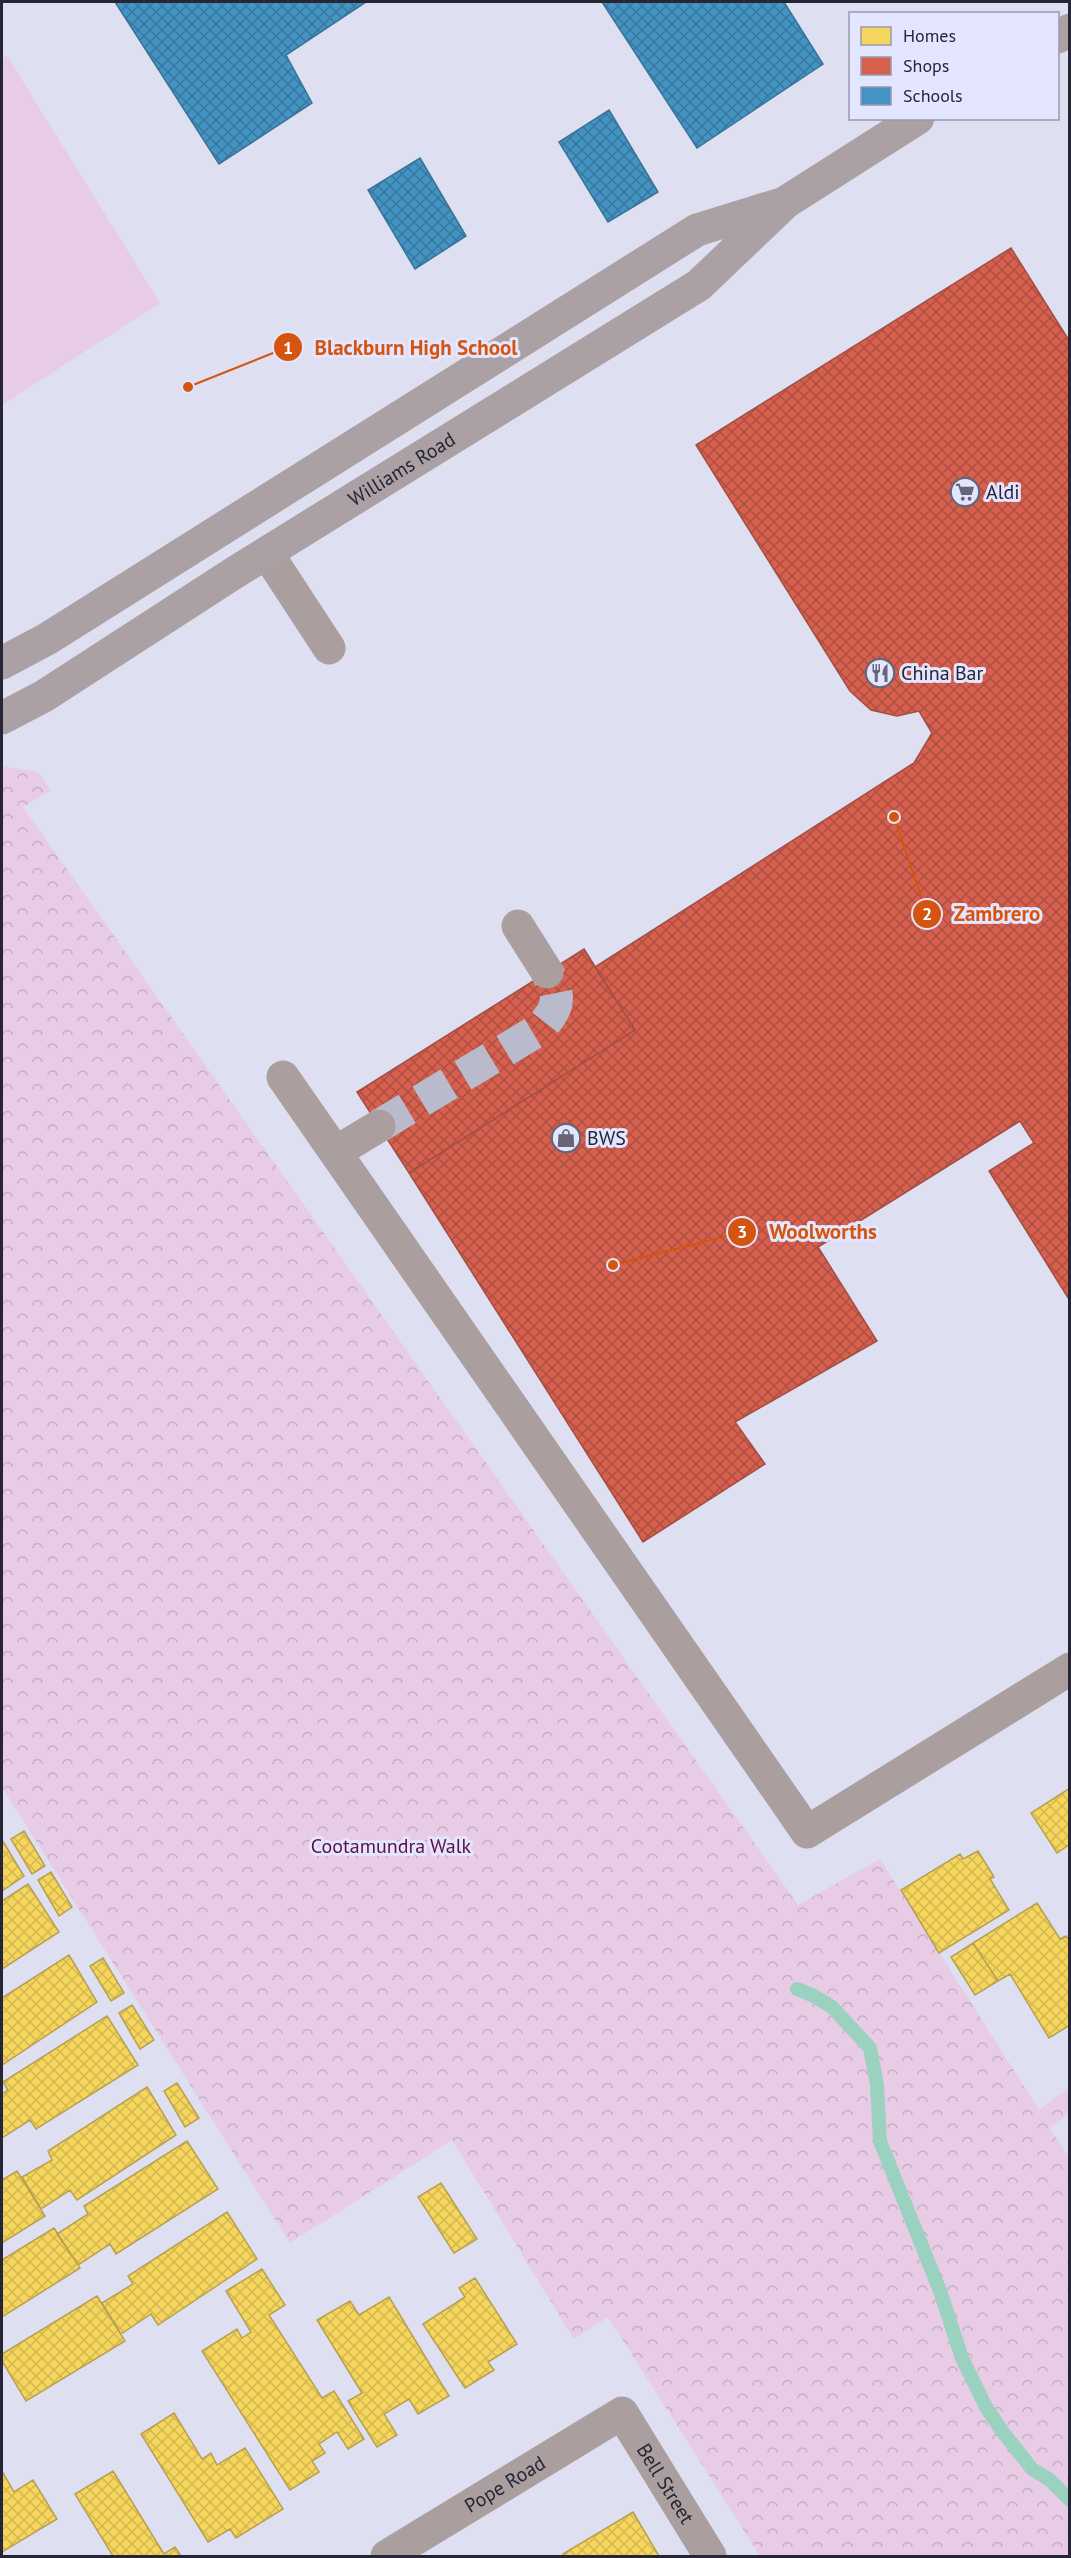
<svg xmlns="http://www.w3.org/2000/svg" width="1071" height="2558" font-family="'PT Sans',sans-serif">
	<style>
		.park { fill: url(#park-crowns) }
		.garden { fill: #e8cbe4 }
		.homes { fill: url(#homes-cross-hatch); stroke: #b7a050; stroke-width: 1.5 }
		.shops { fill: url(#shops-cross-hatch); stroke: #a14e46; stroke-width: 1.5 }
		.schools { fill: url(#schools-cross-hatch); stroke: #3a7298; stroke-width: 1.5 }
		.lines { fill: none; stroke-linecap: round; stroke-linejoin: round }
		.stream { stroke: #9ad2bf; stroke-width: 14 }
		.minor-tunnel { stroke: #b9bacb; stroke-width: 33; stroke-dasharray: 33 16; stroke-linecap: butt }
		.minor { stroke: #ab9e9e; stroke-width: 33 }
		.major { stroke: #aba1a4; stroke-width: 33 }
		.labels { text-anchor: middle; dominant-baseline: central; stroke-width: 6; stroke-linejoin: round; paint-order: stroke }
		.street-label { font-size: 20px; fill: #252535; stroke: #e4e5ff }
		.poi-label { font-size: 20px; fill: #252535; stroke: #e4e5ff; text-anchor: start }
		.park-label { font-size: 20px; fill: #5d0e44; stroke: #e4e5ff }
		.leader { fill: none; stroke: #d45410; stroke-width: 2 }
		.callout-dot { fill: #d45410; stroke: #e4e5ff; stroke-width: 2 }
		.mark-label { font-size: 18px; text-anchor: middle; font-weight: bold; fill: #fff }
		.callout-label { font-size: 21px; text-anchor: middle; font-weight: bold; fill: #d45410; stroke: #e4e5ff; stroke-width: 6; stroke-linejoin: round; paint-order: stroke }
	</style>
	<defs>
		<pattern id="park-crowns" width="20" height="18" patternUnits="userSpaceOnUse" patternTransform="scale(1.5)"><rect width="20" height="18" fill="#e8cbe4"/><path d="M2 6a3 3 0 1 1 6 0M12 15a3 3 0 1 1 6 0" fill="none" stroke="#c7aec4"/></pattern>
		<pattern id="homes-cross-hatch" width="8" height="8" patternUnits="userSpaceOnUse" patternTransform="scale(1.5)"><rect width="8" height="8" fill="#f6d55c"/><path d="M0 0l8 8M0 8l8-8" fill="none" stroke="#d3b751"/></pattern>
		<pattern id="shops-cross-hatch" width="8" height="8" patternUnits="userSpaceOnUse" patternTransform="scale(1.5)"><rect width="8" height="8" fill="#d6604d"/><path d="M0 0l8 8M0 8l8-8" fill="none" stroke="#ad4f41"/></pattern>
		<pattern id="schools-cross-hatch" width="8" height="8" patternUnits="userSpaceOnUse" patternTransform="scale(1.5)"><rect width="8" height="8" fill="#4393c3"/><path d="M0 0l8 8M0 8l8-8" fill="none" stroke="#38789f"/></pattern>
	</defs>
	<rect width="100%" height="100%" fill="#dedff1"/>
	<path class="park" d="M 2,766 L 38,772 L 51,790 L 23,807 L 798,1905 L 880,1859 L 1039,2110 L 1069,2088 L 1069,2113 L 1050,2128 L 1070,2159 L 1069,2556 L 760,2556 L 608,2317 L 574,2339 L 452,2140 L 290,2243 L 2,1787 Z"/>
	<path class="garden" d="M 7,56 L 160,303 L 2,405 L 2,59 Z"/>
	<path class="homes" d="M 1070,1788 L 1070,1844 L 1057,1853 L 1031,1813 Z
		M 24,1831 L 45,1866 L 32,1874 L 11,1839 Z
		M 2,1840 L 24,1876 L 2,1891 Z
		M 978,1851 L 994,1877 L 990,1879 L 1009,1910 L 939,1953 L 901,1890 L 960,1854 L 963,1859 Z
		M 51,1872 L 72,1907 L 59,1916 L 38,1880 Z
		M 28,1884 L 59,1932 L 2,1969 L 2,1901 Z
		M 1037,1903 L 1060,1939 L 1066,1936 L 1070,1941 L 1070,2025 L 1049,2038 L 1010,1974 L 998,1981 L 973,1943 Z
		M 973,1943 L 998,1981 L 975,1995 L 951,1957 Z
		M 69,1955 L 97,2002 L 2,2065 L 2,1998 Z
		M 103,1958 L 124,1993 L 111,2001 L 90,1966 Z
		M 132,2005 L 154,2040 L 140,2049 L 119,2013 Z
		M 107,2016 L 138,2065 L 36,2129 L 30,2120 L 2,2138 L 2,2094 L 8,2090 L 3,2082 Z
		M 177,2083 L 199,2118 L 185,2127 L 164,2091 Z
		M 147,2087 L 176,2135 L 77,2200 L 70,2190 L 41,2209 L 22,2177 L 52,2160 L 48,2151 Z
		M 187,2141 L 218,2189 L 116,2254 L 110,2244 L 78,2265 L 57,2234 L 88,2214 L 84,2206 Z
		M 17,2171 L 45,2216 L 2,2243 L 2,2180 Z
		M 441,2183 L 477,2239 L 454,2253 L 418,2197 Z
		M 227,2212 L 257,2259 L 158,2325 L 151,2314 L 121,2334 L 102,2303 L 133,2284 L 128,2276 Z
		M 54,2228 L 80,2268 L 2,2317 L 2,2260 Z
		M 262,2269 L 285,2305 L 269,2315 L 322,2398 L 334,2391 L 364,2439 L 348,2449 L 337,2432 L 319,2444 L 325,2453 L 312,2461 L 319,2472 L 290,2490 L 202,2351 L 237,2329 L 242,2338 L 251,2332 L 226,2291 Z
		M 475,2278 L 517,2344 L 488,2362 L 494,2370 L 465,2388 L 423,2324 L 465,2297 L 459,2288 Z
		M 97,2296 L 125,2341 L 26,2401 L 2,2361 L 2,2354 Z
		M 389,2297 L 449,2396 L 418,2414 L 409,2399 L 384,2414 L 397,2435 L 377,2447 L 348,2401 L 362,2393 L 317,2320 L 350,2301 L 359,2315 Z
		M 174,2413 L 202,2459 L 211,2453 L 217,2465 L 245,2448 L 283,2509 L 236,2538 L 230,2529 L 208,2542 L 141,2434 Z
		M 2,2471 L 14,2492 L 33,2480 L 57,2519 L 2,2552 Z
		M 113,2471 L 164,2554 L 175,2547 L 181,2556 L 113,2556 L 75,2494 Z
		M 633,2512 L 659,2556 L 565,2556 L 563,2554 Z"/>
	<path class="shops" d="M 1011,248 L 1070,342 L 1070,1301 L 989,1171 L 1034,1143 L 1020,1121 L 818,1247 L 877,1341 L 735,1422 L 765,1464 L 643,1542 L 409,1173 L 635,1030 L 595,967 L 914,763 L 932,733 L 919,711 L 897,716 L 871,710 L 850,691 L 696,445 Z
		M 584,949 L 635,1030 L 409,1173 L 357,1092 Z"/>
	<path class="schools" d="M 115,2 L 366,2 L 286,55 L 312,103 L 219,164 Z
		M 602,2 L 784,2 L 823,64 L 697,148 Z
		M 609,110 L 658,192 L 608,222 L 559,142 Z
		M 420,158 L 466,236 L 415,269 L 368,190 Z"/>
	<g class="lines">
		<path class="stream" d="M 797,1989 L 814,1996 L 832,2007 L 870,2048 L 877,2085 L 880,2141 L 940,2291 L 962,2358 L 986,2407 L 1002,2431 L 1032,2469 L 1050,2480 L 1070,2500"/>
		<path class="minor-tunnel" d="M 379,1126 L 540,1029 C 559,1006 562,999 547,972"/>
		<g class="minor">
			<path d="M 267,553 L 329,648"/>
			<path d="M 518,926 L 547,972"/>
			<path d="M 283,1077 L 807,1832 L 1070,1669"/>
			<path d="M 336,1152 L 379,1126"/>
			<path id="s1" d="M 387,2556 L 622,2413 L 710,2556"/>
		</g>
		<g class="major">
			<path d="M 1058,37 L 1070,30"/>
			<path d="M 2,663 L 47,639 L 697,230 L 778,205"/>
			<path id="s2" d="M 2,718 L 44,696 L 234,573 L 699,285 L 786,202 L 918,118"/>
		</g>
	</g>
	<defs>
		<g id="supermarket-ring" transform="scale(1.5)"><circle r="9.5" fill="#e4e5ff" stroke="#667" stroke-width="1.5"/><path d="M-6-5.5h2.5l.6 2H6L4.5 2H-2.5L-4.4-4H-6ZM-1.5 3.2a1.3 1.3 0 1 0 .1 0ZM3 3.2a1.3 1.3 0 1 0 .1 0Z" fill="#667"/></g>
		<g id="restaurant-ring" transform="scale(1.5)"><circle r="9.5" fill="#e4e5ff" stroke="#667" stroke-width="1.5"/><path d="M-5-6h1v4h1v-4h1v4h1v-4h1v5L-1.5 .5V6h-2V.5L-5-1ZM5-6V6H3V1.5H1.5Q1.5-4 5-6Z" fill="#667"/></g>
		<g id="shop-ring" transform="scale(1.5)"><circle r="9.5" fill="#e4e5ff" stroke="#667" stroke-width="1.5"/><path d="M-5-2.5h2.3a2.7 3.5 0 0 1 5.4 0H5L5.5 6h-11ZM-1.5-2.5h3a1.5 2.3 0 0 0-3 0Z" fill="#667"/></g>
	</defs>
	<g fill-rule="evenodd">
		<use href="#supermarket-ring" x="965" y="492"/>
		<use href="#restaurant-ring" x="880" y="673"/>
		<use href="#shop-ring" x="566" y="1138"/>
	</g>
	<g class="labels">
		<g class="street-label">
			<text stroke="none"><textPath href="#s2" startOffset="471">Williams Road</textPath></text>
			<text stroke="none"><textPath href="#s1" startOffset="138">Pope Road</textPath></text>
			<text stroke="none"><textPath href="#s1" startOffset="358">Bell Street</textPath></text>
		</g>
		<g class="poi-label">
			<text x="986" y="492">Aldi</text>
			<text x="901" y="673">China Bar</text>
			<text x="587" y="1138">BWS</text>
		</g>
		<g class="park-label">
			<text x="391" y="1846">Cootamundra Walk</text>
		</g>
	</g>
	<path class="leader" d="M188 387L288 347M894 817L927 914M613 1265L742 1232"/>
	<g class="callout-dot">
		<circle cx="188" cy="387" r="6"/>
		<circle cx="894" cy="817" r="6"/>
		<circle cx="613" cy="1265" r="6"/>
		<circle cx="288" cy="347" r="15"/>
		<circle cx="927" cy="914" r="15"/>
		<circle cx="742" cy="1232" r="15"/>
	</g>
	<g class="mark-label">
		<text x="288" y="354">1</text>
		<text x="927" y="920">2</text>
		<text x="742" y="1238">3</text>
	</g>
	<g class="callout-label">
		<text x="416" y="355">Blackburn High School</text>
		<text x="997" y="921">Zambrero</text>
		<text x="823" y="1239">Woolworths</text>
	</g>
	<rect width="1071" height="2558" fill="none" stroke="#252535" stroke-width="6"/>
	<rect x="849" y="12" width="210" height="108" fill="#e4e5ff" stroke="#9898ae" stroke-width="1.5"/>
	<rect x="861" y="27" width="30" height="18" fill="#f6d55c" stroke="#9898ae" stroke-width="1.5"/>
	<text x="903" y="42" font-size="18" fill="#252535">Homes</text>
	<rect x="861" y="57" width="30" height="18" fill="#d6604d" stroke="#9898ae" stroke-width="1.5"/>
	<text x="903" y="72" font-size="18" fill="#252535">Shops</text>
	<rect x="861" y="87" width="30" height="18" fill="#4393c3" stroke="#9898ae" stroke-width="1.5"/>
	<text x="903" y="102" font-size="18" fill="#252535">Schools</text>
</svg>
